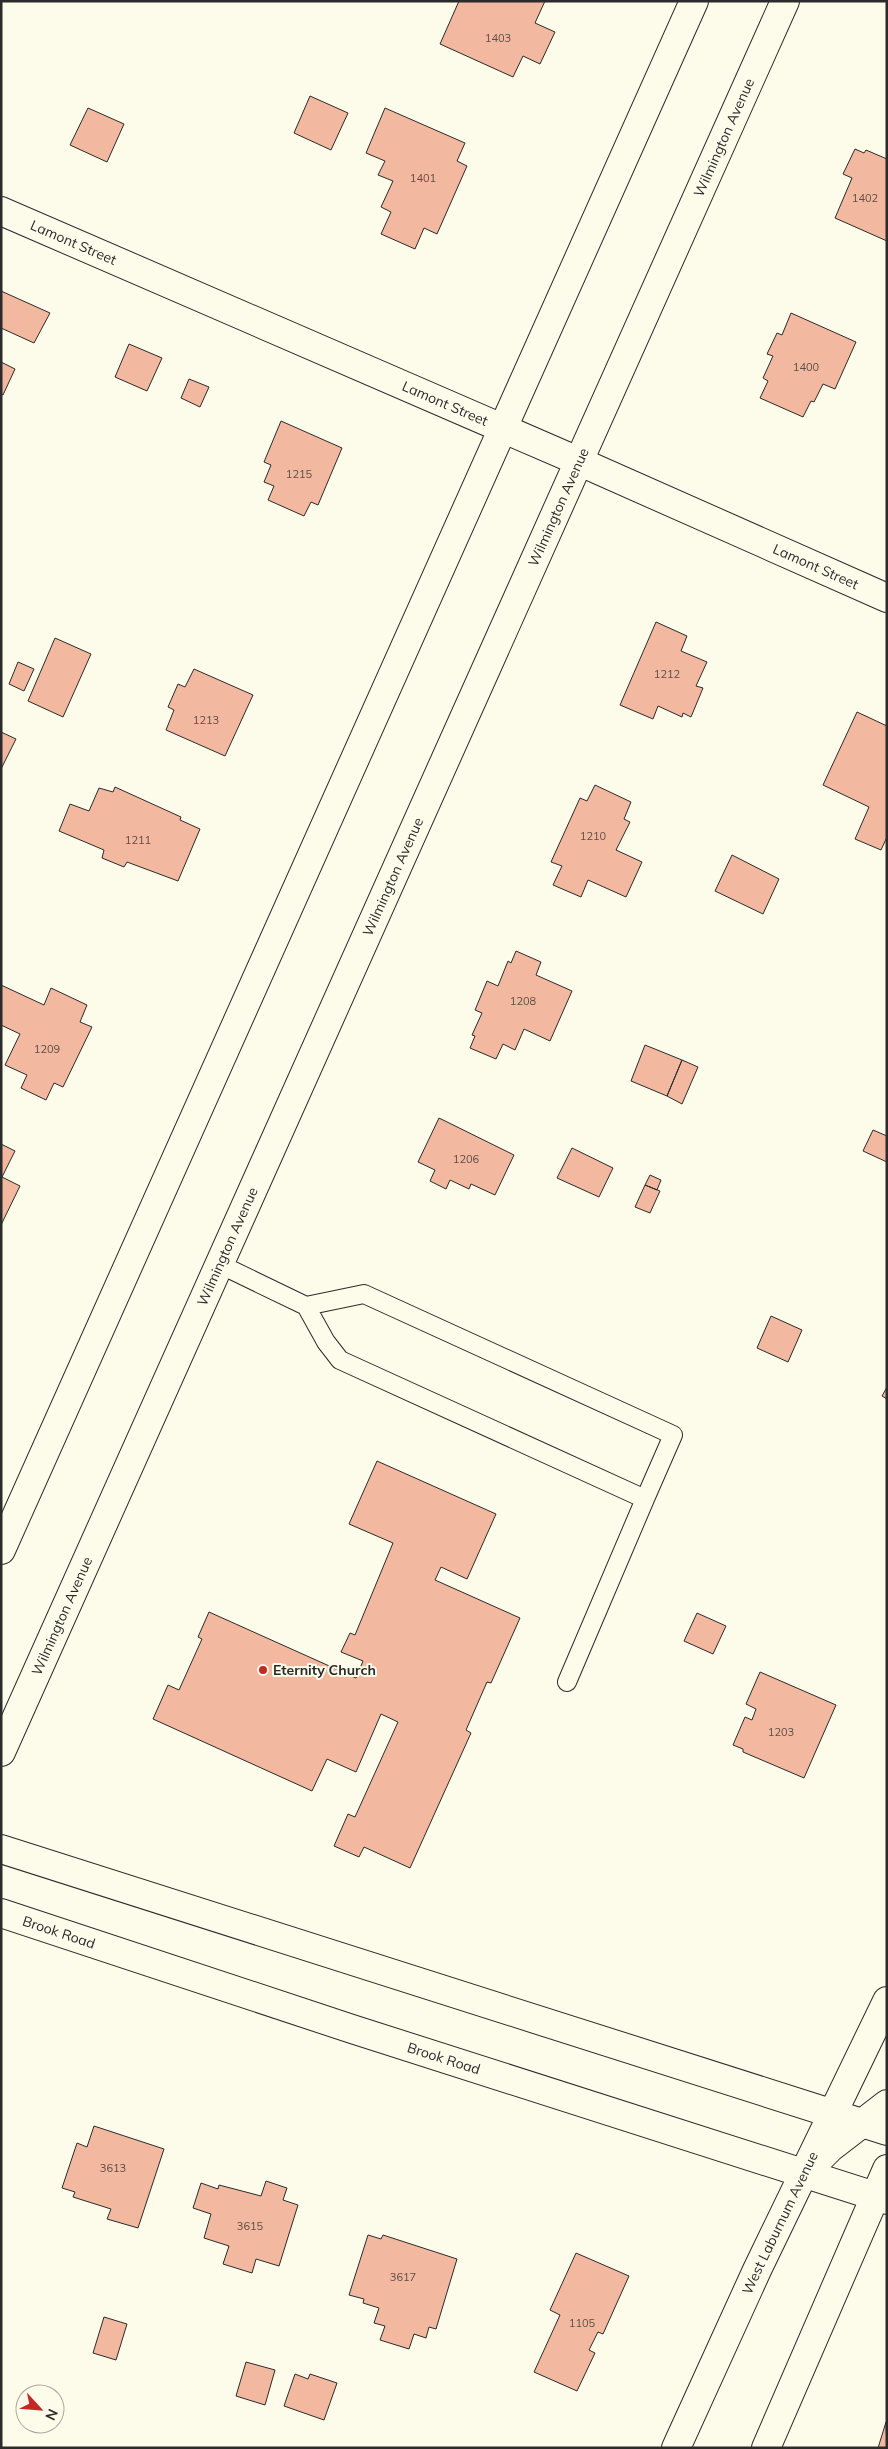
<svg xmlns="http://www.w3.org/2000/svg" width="888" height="2449" font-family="Mulish,sans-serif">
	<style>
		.building { fill: #f2b8a0; stroke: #2b2b2b }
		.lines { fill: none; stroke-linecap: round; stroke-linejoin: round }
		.service-casing { stroke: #2b2b2b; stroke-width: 20 }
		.minor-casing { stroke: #2b2b2b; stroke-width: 30 }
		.tertiary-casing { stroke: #2b2b2b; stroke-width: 30 }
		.secondary-casing { stroke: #2b2b2b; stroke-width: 30 }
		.primary-casing { stroke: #2b2b2b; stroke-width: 30 }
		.service { stroke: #fdfbea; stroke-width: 18 }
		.minor { stroke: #fdfbea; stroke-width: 28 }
		.tertiary { stroke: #fdfbea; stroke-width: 28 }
		.secondary { stroke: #fdfbea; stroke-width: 28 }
		.primary { stroke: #fdfbea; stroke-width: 28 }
		.poi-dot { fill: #c62828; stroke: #fdfbea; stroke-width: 2 }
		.labels { text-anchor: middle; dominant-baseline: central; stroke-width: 4; stroke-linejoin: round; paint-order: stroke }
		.number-label { font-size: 11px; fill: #5d4e48 }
		.street-label { font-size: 14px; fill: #2b2b2b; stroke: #fdfbea }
		.poi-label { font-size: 14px; font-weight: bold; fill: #2b2b2b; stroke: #fdfbea; text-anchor: start }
	</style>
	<rect width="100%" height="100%" fill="#fdfbea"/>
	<path class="building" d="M 459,1 L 545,1 L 535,23 L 555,32 L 540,64 L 523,56 L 513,77 L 440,44 Z
		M 310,96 L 348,113 L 331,150 L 294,133 Z
		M 88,108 L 124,124 L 107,162 L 70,145 Z
		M 385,108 L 465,143 L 457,161 L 467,166 L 437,234 L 424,228 L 415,249 L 381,234 L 391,212 L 381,207 L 393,181 L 378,175 L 385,161 L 366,153 Z
		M 855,149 L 864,153 L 866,150 L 887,159 L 887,241 L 835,218 L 852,178 L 843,174 Z
		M 1,291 L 50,313 L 34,343 L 1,328 Z
		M 791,313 L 856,342 L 835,389 L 823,384 L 814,402 L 811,401 L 803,417 L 760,398 L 768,381 L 763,378 L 773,356 L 767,354 L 777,333 L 782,335 Z
		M 129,344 L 162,358 L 147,391 L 115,377 Z
		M 1,362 L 15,369 L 3,395 L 1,394 Z
		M 189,379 L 209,387 L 200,407 L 181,398 Z
		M 281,421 L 342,448 L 318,505 L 311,502 L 304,516 L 268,500 L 274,486 L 264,482 L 271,465 L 264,462 Z
		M 656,622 L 687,636 L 681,651 L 707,662 L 696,686 L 703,688 L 691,717 L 683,713 L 682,717 L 658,706 L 653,719 L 620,705 Z
		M 55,638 L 91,654 L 63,717 L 28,701 Z
		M 18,662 L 34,669 L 24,691 L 9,684 Z
		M 194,669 L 253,695 L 225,756 L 166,730 L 174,710 L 168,707 L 178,684 L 185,687 Z
		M 857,712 L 887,726 L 887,837 L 881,850 L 855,839 L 869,807 L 823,785 Z
		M 1,732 L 16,739 L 1,769 Z
		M 595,785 L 631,802 L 624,819 L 630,822 L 616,850 L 642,862 L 626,897 L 588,880 L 581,897 L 553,885 L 562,866 L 551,862 L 580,798 L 587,801 Z
		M 115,787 L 181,817 L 180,820 L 200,829 L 178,881 L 127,862 L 124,867 L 102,858 L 104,850 L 59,831 L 70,804 L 89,811 L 99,788 L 113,792 Z
		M 732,855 L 779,879 L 763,914 L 715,891 Z
		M 516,951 L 541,962 L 536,975 L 572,991 L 550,1041 L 524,1029 L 515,1050 L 503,1044 L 496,1059 L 470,1048 L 475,1036 L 472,1035 L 482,1013 L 475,1010 L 487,981 L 498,986 L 508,961 L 511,963 Z
		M 1,985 L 44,1005 L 51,988 L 87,1005 L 80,1022 L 92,1027 L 63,1087 L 54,1083 L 46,1100 L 21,1088 L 27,1075 L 5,1065 L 20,1034 L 1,1025 Z
		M 645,1045 L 682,1060 L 667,1096 L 631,1081 Z
		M 682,1060 L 698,1067 L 682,1104 L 667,1096 Z
		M 439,1118 L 514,1155 L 495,1195 L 471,1184 L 469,1189 L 450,1180 L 446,1189 L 430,1181 L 435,1170 L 418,1162 Z
		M 873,1130 L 887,1136 L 887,1162 L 863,1151 Z
		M 1,1144 L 15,1151 L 2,1177 L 20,1186 L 1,1225 Z
		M 572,1148 L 613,1168 L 599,1197 L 557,1178 Z
		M 650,1175 L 661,1180 L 657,1190 L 645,1185 Z
		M 645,1185 L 660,1191 L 650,1213 L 635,1207 Z
		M 771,1316 L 802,1330 L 788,1362 L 757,1348 Z
		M 887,1387 L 887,1399 L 882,1396 Z
		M 377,1461 L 496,1514 L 467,1579 L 441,1567 L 435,1580 L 520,1618 L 491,1683 L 487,1682 L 466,1730 L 471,1733 L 410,1868 L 364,1847 L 359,1857 L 334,1846 L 348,1814 L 355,1817 L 398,1722 L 381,1714 L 356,1772 L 327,1759 L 312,1791 L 153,1719 L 168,1685 L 179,1690 L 202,1639 L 198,1637 L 209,1612 L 356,1678 L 363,1661 L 341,1652 L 350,1633 L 355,1635 L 393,1543 L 349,1524 Z
		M 697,1613 L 726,1626 L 713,1654 L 684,1641 Z
		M 760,1672 L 836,1705 L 804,1778 L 743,1752 L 743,1749 L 733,1745 L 745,1717 L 752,1720 L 756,1709 L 746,1704 Z
		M 94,2126 L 164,2149 L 138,2228 L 107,2219 L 111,2209 L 73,2197 L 75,2192 L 62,2188 L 77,2143 L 87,2147 Z
		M 266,2181 L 287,2188 L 283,2200 L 298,2205 L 279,2266 L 256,2259 L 252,2273 L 223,2264 L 229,2246 L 204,2238 L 211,2214 L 193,2208 L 201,2183 L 218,2189 L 219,2185 L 261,2196 Z
		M 368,2235 L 381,2239 L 383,2235 L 457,2259 L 436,2329 L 429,2327 L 426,2338 L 414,2334 L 409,2349 L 380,2340 L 385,2326 L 374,2323 L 379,2308 L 363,2303 L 364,2299 L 349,2295 Z
		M 576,2253 L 629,2276 L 603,2334 L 598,2332 L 589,2350 L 595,2353 L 577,2391 L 534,2372 L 560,2315 L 550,2310 Z
		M 104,2317 L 127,2324 L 116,2360 L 93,2353 Z
		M 246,2362 L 275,2370 L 265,2405 L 236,2396 Z
		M 295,2374 L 308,2379 L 310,2374 L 337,2383 L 324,2420 L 284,2406 Z
		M 886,2422 L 887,2448 L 878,2448 Z"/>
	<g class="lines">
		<g class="service-casing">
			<path id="service" d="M 219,1264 L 306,1306 L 326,1342 L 340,1360 L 645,1499 L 673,1435 L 364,1294 L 306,1306
				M 567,1682 L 645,1499"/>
		</g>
		<g class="minor-casing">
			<g id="minor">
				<path id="s1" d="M 1,211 L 578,461 L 887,598"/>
				<path d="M 1,1550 L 694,1"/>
				<path id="s2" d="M 1,1752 L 785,1"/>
			</g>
		</g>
		<g class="tertiary-casing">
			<path id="tertiary" d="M 806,2172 L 830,2148 L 887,2104"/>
		</g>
		<g class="secondary-casing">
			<g id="secondary">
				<path d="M 1,1849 L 887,2131"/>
				<path id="s3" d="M 1,1913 L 352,2029 L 887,2200"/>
			</g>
		</g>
		<g class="primary-casing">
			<g id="primary">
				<path id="s4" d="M 676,2448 L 757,2270 L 887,2001"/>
				<path d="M 766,2448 L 887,2169"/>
			</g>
		</g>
		<use href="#service" class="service"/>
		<use href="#minor" class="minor"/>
		<use href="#tertiary" class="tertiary"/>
		<use href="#secondary" class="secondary"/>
		<use href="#primary" class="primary"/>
	</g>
	<circle class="poi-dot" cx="263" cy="1670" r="5"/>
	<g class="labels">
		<g class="number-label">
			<text x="498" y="38">1403</text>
			<text x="423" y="178">1401</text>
			<text x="865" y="198">1402</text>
			<text x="806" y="367">1400</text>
			<text x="299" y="474">1215</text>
			<text x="667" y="674">1212</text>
			<text x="206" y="720">1213</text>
			<text x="593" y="836">1210</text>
			<text x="138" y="840">1211</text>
			<text x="523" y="1001">1208</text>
			<text x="47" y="1049">1209</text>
			<text x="466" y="1159">1206</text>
			<text x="781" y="1732">1203</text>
			<text x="113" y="2168">3613</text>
			<text x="250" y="2226">3615</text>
			<text x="403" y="2277">3617</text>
			<text x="582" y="2323">1105</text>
		</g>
		<g class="street-label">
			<text stroke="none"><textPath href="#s2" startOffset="1769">Wilmington Avenue</textPath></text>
			<text stroke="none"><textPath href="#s1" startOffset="79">Lamont Street</textPath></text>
			<text stroke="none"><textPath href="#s1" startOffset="484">Lamont Street</textPath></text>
			<text stroke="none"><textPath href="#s2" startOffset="1364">Wilmington Avenue</textPath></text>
			<text stroke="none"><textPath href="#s1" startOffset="889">Lamont Street</textPath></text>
			<text stroke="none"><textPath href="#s2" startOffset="959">Wilmington Avenue</textPath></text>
			<text stroke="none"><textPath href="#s2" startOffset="554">Wilmington Avenue</textPath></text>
			<text stroke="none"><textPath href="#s2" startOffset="149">Wilmington Avenue</textPath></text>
			<text stroke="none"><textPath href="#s3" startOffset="61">Brook Road</textPath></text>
			<text stroke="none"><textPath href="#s3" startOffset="466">Brook Road</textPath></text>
			<text stroke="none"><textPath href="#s4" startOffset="248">West Laburnum Avenue</textPath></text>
		</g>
		<g class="poi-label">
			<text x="273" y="1670">Eternity Church</text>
		</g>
	</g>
	<rect width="888" height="2449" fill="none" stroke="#2b2b2b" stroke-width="5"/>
	<g transform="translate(40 2409) rotate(116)"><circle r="24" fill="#fdfbea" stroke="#a9a89e"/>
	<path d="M0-4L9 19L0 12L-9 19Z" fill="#c62828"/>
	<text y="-8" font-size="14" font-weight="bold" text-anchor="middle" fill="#2b2b2b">N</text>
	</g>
</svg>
